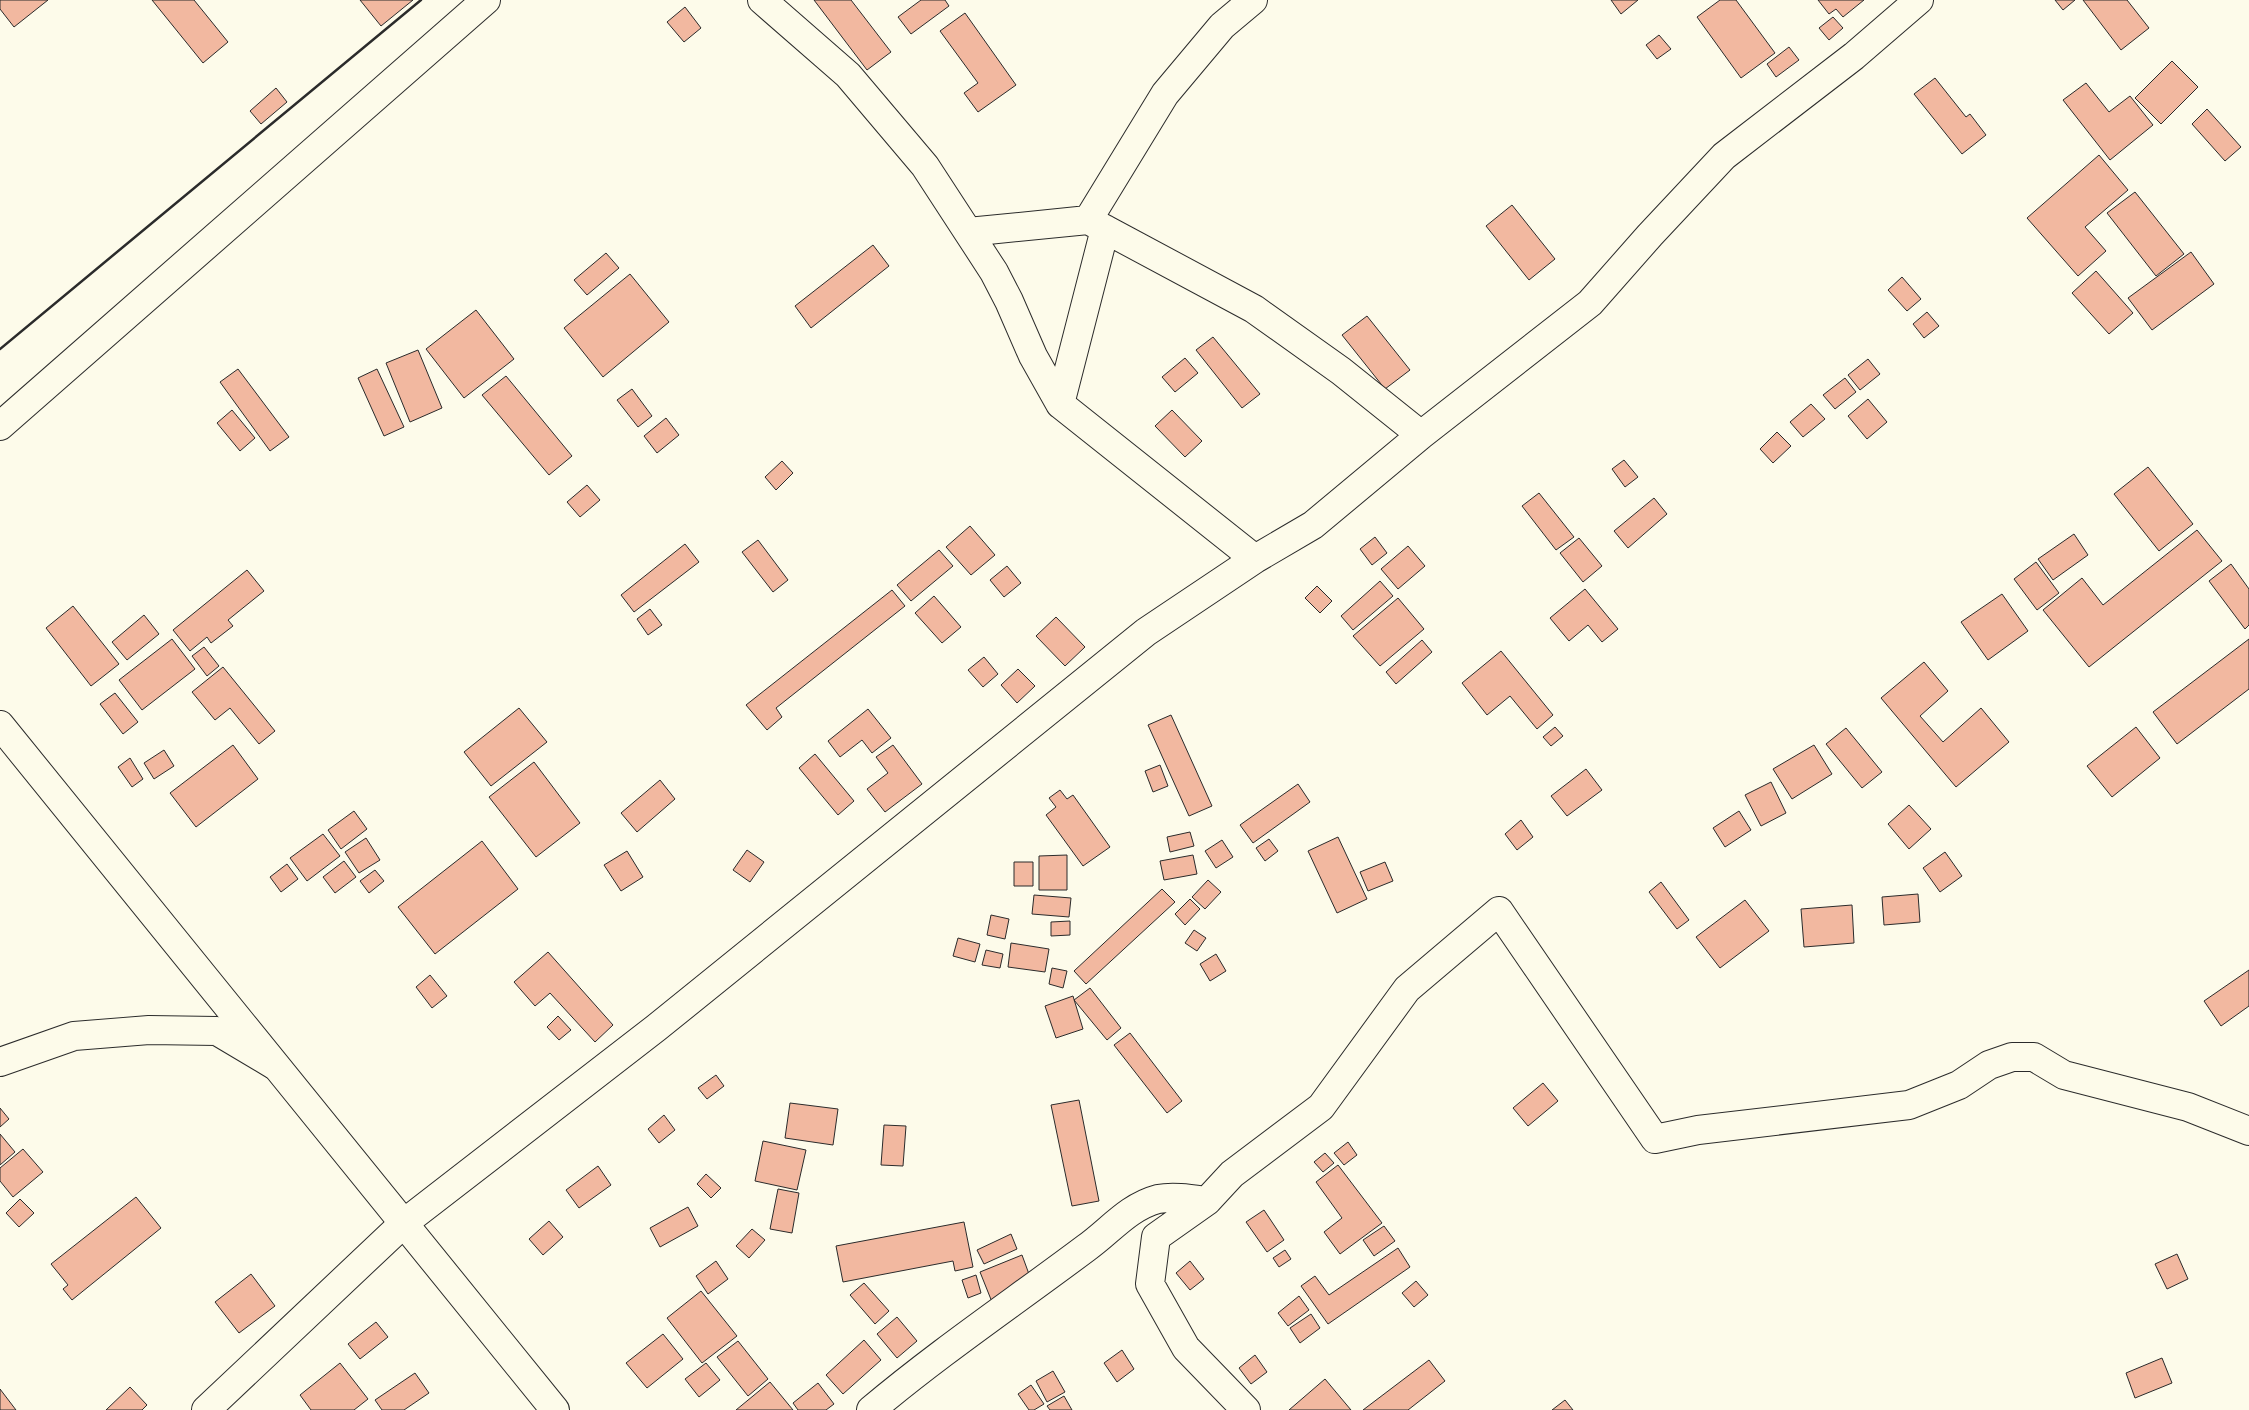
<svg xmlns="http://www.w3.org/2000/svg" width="2249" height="1410" font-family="Overpass,sans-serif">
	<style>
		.building { fill: #f2b8a0; stroke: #2b2b2b }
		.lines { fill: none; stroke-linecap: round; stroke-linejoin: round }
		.minor-casing { stroke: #2b2b2b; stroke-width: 30 }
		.tertiary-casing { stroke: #2b2b2b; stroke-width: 30 }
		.minor { stroke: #fdfbea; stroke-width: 28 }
		.tertiary { stroke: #fdfbea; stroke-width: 28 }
		.wall { stroke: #2b2b2b; stroke-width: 2.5 }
	</style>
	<rect width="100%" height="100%" fill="#fdfbea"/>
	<path class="building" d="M 0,0 L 48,0 L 14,27 L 0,9 Z
		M 152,0 L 194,0 L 228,42 L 203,63 Z
		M 360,0 L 413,0 L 381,26 Z
		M 814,0 L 851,0 L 891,52 L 867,70 Z
		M 921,0 L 945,0 L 949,6 L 911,34 L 898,17 Z
		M 1611,0 L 1638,0 L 1621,14 Z
		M 1720,0 L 1736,0 L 1775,53 L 1741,78 L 1697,17 Z
		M 1818,0 L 1864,0 L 1843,17 L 1836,9 L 1829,14 Z
		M 2055,0 L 2075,0 L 2063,10 Z
		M 2083,0 L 2127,0 L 2149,28 L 2121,50 Z
		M 685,7 L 701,28 L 684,42 L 667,22 Z
		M 965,13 L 1016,85 L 978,112 L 964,93 L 978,83 L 940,31 Z
		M 1833,17 L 1843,28 L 1829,40 L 1819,28 Z
		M 1659,35 L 1671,49 L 1657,59 L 1646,45 Z
		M 1789,47 L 1799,60 L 1776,77 L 1767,64 Z
		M 2172,61 L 2198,87 L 2161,124 L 2135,98 Z
		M 1935,78 L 1966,117 L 1970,114 L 1986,135 L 1962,154 L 1914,94 Z
		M 2086,83 L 2109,112 L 2130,96 L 2153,125 L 2110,160 L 2063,100 Z
		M 276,88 L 287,102 L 261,124 L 250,111 Z
		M 2207,109 L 2241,147 L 2225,161 L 2192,124 Z
		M 2099,155 L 2128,190 L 2085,227 L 2106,251 L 2078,276 L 2027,218 Z
		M 2135,192 L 2184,254 L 2156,276 L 2107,213 Z
		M 1512,205 L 1555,259 L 1529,280 L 1486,226 Z
		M 873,245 L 889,266 L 811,328 L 795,306 Z
		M 2191,252 L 2214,284 L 2152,330 L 2128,298 Z
		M 606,253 L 619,268 L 587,295 L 574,280 Z
		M 2096,271 L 2133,313 L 2109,334 L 2072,293 Z
		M 630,274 L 669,322 L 603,377 L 564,328 Z
		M 1902,277 L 1921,299 L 1907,311 L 1888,290 Z
		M 476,310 L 514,359 L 464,398 L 426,349 Z
		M 1927,312 L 1939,326 L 1924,338 L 1913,324 Z
		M 1367,316 L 1410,370 L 1385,389 L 1342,335 Z
		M 1213,337 L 1260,394 L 1242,408 L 1196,350 Z
		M 418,350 L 442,408 L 410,422 L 386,363 Z
		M 1185,358 L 1198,373 L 1175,392 L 1162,377 Z
		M 1868,359 L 1880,374 L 1860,390 L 1848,375 Z
		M 238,369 L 289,437 L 270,451 L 220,382 Z
		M 377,369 L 404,427 L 384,436 L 358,378 Z
		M 506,376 L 572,456 L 549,475 L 482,395 Z
		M 1845,378 L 1856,392 L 1835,409 L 1823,395 Z
		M 632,389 L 652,416 L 638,427 L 617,400 Z
		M 1868,399 L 1887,422 L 1867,439 L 1848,416 Z
		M 1811,404 L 1825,419 L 1803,437 L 1790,422 Z
		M 232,410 L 255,438 L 240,451 L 217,423 Z
		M 1172,410 L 1202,441 L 1185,457 L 1155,426 Z
		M 666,418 L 679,435 L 657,453 L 644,436 Z
		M 1777,432 L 1791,446 L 1773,463 L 1760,449 Z
		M 1624,460 L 1638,477 L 1625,487 L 1612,469 Z
		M 782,461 L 793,473 L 776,490 L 765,477 Z
		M 2148,467 L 2193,524 L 2159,551 L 2114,494 Z
		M 587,485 L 600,500 L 580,517 L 567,502 Z
		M 1539,493 L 1574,537 L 1556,550 L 1522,506 Z
		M 1654,498 L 1667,514 L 1628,548 L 1614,531 Z
		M 970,526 L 995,555 L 971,575 L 946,547 Z
		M 2197,530 L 2222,561 L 2089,667 L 2043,610 L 2082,578 L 2103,605 Z
		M 2074,534 L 2088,555 L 2053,580 L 2038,559 Z
		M 1375,537 L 1387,553 L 1372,565 L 1360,549 Z
		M 1579,538 L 1602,566 L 1583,582 L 1560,553 Z
		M 758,540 L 788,580 L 773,592 L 742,552 Z
		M 685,544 L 699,562 L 634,612 L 621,595 Z
		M 1408,546 L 1425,566 L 1398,589 L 1381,569 Z
		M 939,550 L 953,566 L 911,601 L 897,585 Z
		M 2036,562 L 2059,593 L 2037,610 L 2014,579 Z
		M 2231,564 L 2249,589 L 2249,625 L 2245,629 L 2209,581 Z
		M 1007,566 L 1021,583 L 1004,597 L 990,580 Z
		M 247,570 L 264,591 L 228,620 L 233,626 L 211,643 L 207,637 L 190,651 L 173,630 Z
		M 1380,581 L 1393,596 L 1353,630 L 1341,616 Z
		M 1317,586 L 1332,601 L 1320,613 L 1305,598 Z
		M 1585,589 L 1618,629 L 1602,642 L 1588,625 L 1569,641 L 1550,618 Z
		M 892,590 L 905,606 L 776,708 L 782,717 L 767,730 L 746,705 Z
		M 2002,594 L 2028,631 L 1988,660 L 1961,622 Z
		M 934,596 L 961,627 L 942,643 L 915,613 Z
		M 1398,598 L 1424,629 L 1380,666 L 1353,636 Z
		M 73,606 L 119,664 L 91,686 L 46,628 Z
		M 650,609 L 662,625 L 648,635 L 637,619 Z
		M 144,615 L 159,634 L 127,660 L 112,642 Z
		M 1056,617 L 1085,647 L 1065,666 L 1036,636 Z
		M 172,639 L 195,669 L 142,710 L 119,680 Z
		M 2249,639 L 2249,689 L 2177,744 L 2153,712 Z
		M 1422,640 L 1432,652 L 1396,684 L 1386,672 Z
		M 204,647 L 219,666 L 207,676 L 192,656 Z
		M 1501,651 L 1553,715 L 1537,729 L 1510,696 L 1487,715 L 1462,683 Z
		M 984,657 L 998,674 L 983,687 L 968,670 Z
		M 1924,662 L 1948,691 L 1920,716 L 1943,742 L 1981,708 L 2009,742 L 1956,787 L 1881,698 Z
		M 223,667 L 275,731 L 259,744 L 230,708 L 215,720 L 192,692 Z
		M 1018,669 L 1035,686 L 1017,703 L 1001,685 Z
		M 115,693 L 138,722 L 123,734 L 100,704 Z
		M 519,708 L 547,742 L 491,786 L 464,752 Z
		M 868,709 L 891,738 L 872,753 L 862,740 L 840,757 L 828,741 Z
		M 1171,715 L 1212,806 L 1189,816 L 1148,725 Z
		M 1555,727 L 1563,736 L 1551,746 L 1543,737 Z
		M 2136,727 L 2160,758 L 2112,797 L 2087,766 Z
		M 1846,728 L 1882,772 L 1862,788 L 1826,744 Z
		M 233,745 L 258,779 L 196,827 L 170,793 Z
		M 893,745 L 922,784 L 885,812 L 867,789 L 888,773 L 876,757 Z
		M 1814,745 L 1832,774 L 1792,799 L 1773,769 Z
		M 164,750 L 174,766 L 154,779 L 144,763 Z
		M 815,754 L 854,801 L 838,815 L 799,768 Z
		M 130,758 L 143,779 L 132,787 L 118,767 Z
		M 534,762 L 580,823 L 536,857 L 489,797 Z
		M 1160,765 L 1168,786 L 1153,792 L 1145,771 Z
		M 1586,769 L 1602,790 L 1567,816 L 1551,796 Z
		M 660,780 L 675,799 L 637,832 L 621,813 Z
		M 1771,782 L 1786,813 L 1761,826 L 1745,795 Z
		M 1298,784 L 1310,802 L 1253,843 L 1240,825 Z
		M 1060,790 L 1067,799 L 1073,795 L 1110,847 L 1083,866 L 1046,815 L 1056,807 L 1049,798 Z
		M 1909,805 L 1931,829 L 1909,849 L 1888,824 Z
		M 354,811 L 367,829 L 341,849 L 328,830 Z
		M 1739,811 L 1751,830 L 1725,847 L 1713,828 Z
		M 1521,820 L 1533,837 L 1517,850 L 1505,834 Z
		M 1190,832 L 1194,846 L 1170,852 L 1167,837 Z
		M 323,834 L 340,856 L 307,881 L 290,858 Z
		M 1338,837 L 1367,899 L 1337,913 L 1308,851 Z
		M 366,838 L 380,860 L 359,873 L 345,852 Z
		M 1269,839 L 1278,851 L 1265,861 L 1256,848 Z
		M 1222,840 L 1233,857 L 1216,868 L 1205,851 Z
		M 482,841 L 518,889 L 435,954 L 398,907 Z
		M 747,850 L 764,862 L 750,882 L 733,870 Z
		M 627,851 L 643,877 L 621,891 L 604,865 Z
		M 1945,852 L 1962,876 L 1940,892 L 1923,868 Z
		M 1067,855 L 1067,890 L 1039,890 L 1039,856 Z
		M 1193,855 L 1197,874 L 1164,880 L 1160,861 Z
		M 344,861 L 356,877 L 335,893 L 323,877 Z
		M 1014,862 L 1033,862 L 1033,886 L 1014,886 Z
		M 1385,862 L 1393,881 L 1368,891 L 1360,872 Z
		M 287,864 L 298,879 L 281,892 L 270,877 Z
		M 375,870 L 384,881 L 369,893 L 360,881 Z
		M 1208,880 L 1221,892 L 1205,909 L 1192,897 Z
		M 1661,882 L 1689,920 L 1677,929 L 1649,892 Z
		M 1162,889 L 1175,902 L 1086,984 L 1074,971 Z
		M 1918,894 L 1920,922 L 1884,925 L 1882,897 Z
		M 1034,895 L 1071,898 L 1069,917 L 1032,914 Z
		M 1190,899 L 1200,909 L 1185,925 L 1175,914 Z
		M 1745,900 L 1769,931 L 1720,968 L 1696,937 Z
		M 1852,905 L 1854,943 L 1804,947 L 1801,909 Z
		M 991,915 L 1009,919 L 1005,939 L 987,935 Z
		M 1070,921 L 1070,935 L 1051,936 L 1051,922 Z
		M 1194,930 L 1206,938 L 1197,951 L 1185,943 Z
		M 958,938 L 980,944 L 975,962 L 953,956 Z
		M 1011,943 L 1049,949 L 1045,972 L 1008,967 Z
		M 986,950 L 1003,954 L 1000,968 L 982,965 Z
		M 548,952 L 613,1025 L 595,1042 L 550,993 L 535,1006 L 514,982 Z
		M 1216,954 L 1226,971 L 1210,981 L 1200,964 Z
		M 1052,968 L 1067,971 L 1063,988 L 1049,984 Z
		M 2249,970 L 2249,1006 L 2221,1026 L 2204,1001 Z
		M 430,975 L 447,996 L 432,1008 L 416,987 Z
		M 1090,988 L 1121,1028 L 1107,1040 L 1074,1000 Z
		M 1073,996 L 1083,1029 L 1056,1038 L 1045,1006 Z
		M 558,1016 L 571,1030 L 559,1040 L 547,1027 Z
		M 1130,1033 L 1182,1101 L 1167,1113 L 1114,1045 Z
		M 716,1075 L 724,1086 L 707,1099 L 698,1088 Z
		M 1543,1083 L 1558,1101 L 1528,1126 L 1513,1108 Z
		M 1079,1100 L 1099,1201 L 1072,1206 L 1051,1105 Z
		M 790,1103 L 838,1109 L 833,1145 L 785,1138 Z
		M 0,1108 L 9,1119 L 0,1127 Z
		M 664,1115 L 675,1130 L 659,1143 L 648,1129 Z
		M 884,1125 L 906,1126 L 903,1166 L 881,1165 Z
		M 0,1134 L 15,1152 L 0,1165 Z
		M 763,1141 L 806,1150 L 797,1190 L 755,1181 Z
		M 1348,1142 L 1357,1155 L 1344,1165 L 1334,1153 Z
		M 23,1149 L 43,1172 L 13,1197 L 0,1181 L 0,1168 Z
		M 1325,1153 L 1334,1163 L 1323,1172 L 1314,1162 Z
		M 1338,1165 L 1382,1223 L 1340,1254 L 1324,1232 L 1342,1218 L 1316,1182 Z
		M 598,1166 L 611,1185 L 579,1208 L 566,1190 Z
		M 706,1174 L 721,1188 L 711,1198 L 697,1184 Z
		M 778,1189 L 799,1193 L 792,1233 L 770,1229 Z
		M 136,1197 L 161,1228 L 72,1300 L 63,1289 L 68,1285 L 51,1264 Z
		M 20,1199 L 34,1213 L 19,1227 L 6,1213 Z
		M 688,1207 L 698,1226 L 660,1247 L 650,1228 Z
		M 1264,1210 L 1284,1240 L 1267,1252 L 1246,1222 Z
		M 549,1221 L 563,1237 L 543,1255 L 529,1239 Z
		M 964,1222 L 973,1267 L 955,1271 L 953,1261 L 843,1282 L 836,1246 Z
		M 1384,1226 L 1395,1241 L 1374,1256 L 1363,1240 Z
		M 752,1229 L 765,1240 L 749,1258 L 736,1246 Z
		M 1011,1234 L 1017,1249 L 984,1264 L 977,1250 Z
		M 1398,1248 L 1410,1267 L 1328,1324 L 1301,1286 L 1315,1276 L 1329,1295 Z
		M 1285,1250 L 1291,1259 L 1279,1267 L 1273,1258 Z
		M 2177,1254 L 2188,1279 L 2167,1289 L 2155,1264 Z
		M 1022,1255 L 1033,1285 L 992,1302 L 980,1272 Z
		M 716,1261 L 728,1279 L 708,1294 L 696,1276 Z
		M 1190,1261 L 1204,1279 L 1190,1290 L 1176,1273 Z
		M 251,1274 L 275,1306 L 239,1333 L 215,1302 Z
		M 976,1275 L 981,1293 L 968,1298 L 962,1280 Z
		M 1416,1281 L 1428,1295 L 1414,1307 L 1402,1293 Z
		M 864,1283 L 889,1311 L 875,1324 L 850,1295 Z
		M 701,1291 L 737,1336 L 702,1363 L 667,1318 Z
		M 1299,1296 L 1309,1310 L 1288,1326 L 1278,1313 Z
		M 1311,1314 L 1320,1328 L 1300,1343 L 1290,1328 Z
		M 897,1317 L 917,1341 L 897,1358 L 877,1334 Z
		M 376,1322 L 388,1337 L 360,1359 L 348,1344 Z
		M 663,1334 L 683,1359 L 647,1388 L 626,1363 Z
		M 864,1340 L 881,1360 L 843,1394 L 826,1375 Z
		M 738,1341 L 768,1379 L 748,1396 L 717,1357 Z
		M 1122,1350 L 1134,1369 L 1117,1382 L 1104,1363 Z
		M 1255,1355 L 1267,1372 L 1251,1384 L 1239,1368 Z
		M 2162,1358 L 2172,1383 L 2135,1398 L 2126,1373 Z
		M 1429,1360 L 1445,1381 L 1408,1410 L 1363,1410 Z
		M 340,1363 L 368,1399 L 354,1410 L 311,1410 L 300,1395 Z
		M 706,1363 L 720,1380 L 699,1397 L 685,1379 Z
		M 1053,1371 L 1065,1392 L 1047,1402 L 1036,1381 Z
		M 415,1373 L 429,1393 L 404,1410 L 382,1410 L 375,1400 Z
		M 1325,1379 L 1351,1410 L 1289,1410 Z
		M 770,1382 L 793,1410 L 736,1410 Z
		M 818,1383 L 834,1404 L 826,1410 L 798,1410 L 793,1403 Z
		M 1031,1385 L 1044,1404 L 1034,1410 L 1029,1410 L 1018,1394 Z
		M 130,1387 L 147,1405 L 142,1410 L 106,1410 Z
		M 0,1389 L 16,1410 L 0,1410 Z
		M 1064,1396 L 1072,1410 L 1050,1410 L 1047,1406 Z
		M 1565,1400 L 1573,1410 L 1552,1410 Z"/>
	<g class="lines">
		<g class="minor-casing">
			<path id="minor" d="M 762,0 L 848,75 L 925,166 L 968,232 L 1088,220 L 1165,94 L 1222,26 L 1253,0
				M 1088,220 L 1254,309 L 1341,371 L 1421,435
				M 968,232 L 994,272 L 1009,301 L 1033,356 L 1060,404 L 1255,559
				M 1060,404 L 1105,229
				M 0,426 L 486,0
				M 0,1062 L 74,1036 L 149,1030 L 217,1031 L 274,1065
				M 1207,1201 L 1156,1237 L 1150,1284 L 1186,1348 L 1246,1410
				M 206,1410 L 404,1223 L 656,1028 L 1146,632 L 1255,559 L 1313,525 L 1421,435 L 1590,303 L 1650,235 L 1724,156 L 1854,56 L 1919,0
				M 871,1410 C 940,1352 1014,1302 1086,1248 C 1110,1231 1128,1207 1158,1199 C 1173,1196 1192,1199 1207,1201 L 1232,1174 L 1321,1107 L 1407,989 L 1499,911 L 1655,1139 L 1698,1130 L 1909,1105 L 1959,1085 L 1989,1065 L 2012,1057 L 2034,1057 L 2064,1075 L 2188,1107 L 2249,1131"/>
		</g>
		<g class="tertiary-casing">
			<path id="tertiary" d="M 0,725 L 555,1410"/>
		</g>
		<use href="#minor" class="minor"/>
		<use href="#tertiary" class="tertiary"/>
		<path class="wall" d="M 0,349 L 421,0"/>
	</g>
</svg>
